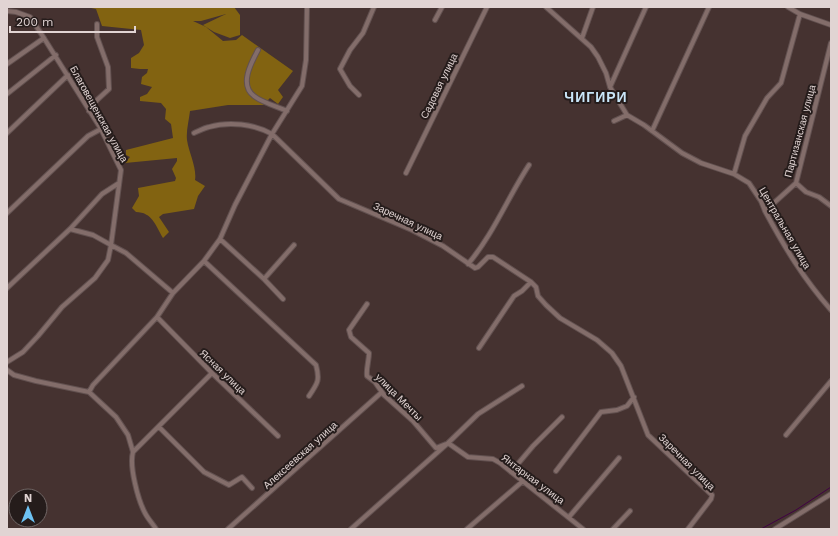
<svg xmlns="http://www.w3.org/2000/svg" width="838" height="536" font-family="'Work Sans',sans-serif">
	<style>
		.forest { fill: #826311 }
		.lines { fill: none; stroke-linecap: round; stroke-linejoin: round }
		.stream { stroke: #410045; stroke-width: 1 }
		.minor-casing { stroke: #625150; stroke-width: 6 }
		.minor { stroke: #836d6a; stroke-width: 4 }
		.labels { text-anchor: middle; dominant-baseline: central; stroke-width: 4; stroke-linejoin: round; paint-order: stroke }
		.street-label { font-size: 10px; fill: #e1d4d3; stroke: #251c1b }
		.district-label { font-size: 14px; font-weight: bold; letter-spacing: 1px; fill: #c9e6f9; stroke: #251c1b }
	</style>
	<rect width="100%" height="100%" fill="#453230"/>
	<path class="forest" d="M 86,7 L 234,7 L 240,15 L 240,35 L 230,38 L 214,32 L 203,25 L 226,14 L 201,21 L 193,21 L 206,27 L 223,41 L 236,40 L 242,35 L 293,71 L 278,90 L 283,97 L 278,104 L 270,98 L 263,105 L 228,105 L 190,111 C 189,120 186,131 187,140 C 189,153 197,168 195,180 L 205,186 L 198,196 L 194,209 L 163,214 L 159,217 L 169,232 L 163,238 C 156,226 152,212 136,212 L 132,208 L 139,196 L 138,188 L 175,181 L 176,178 L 172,169 L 177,161 L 177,158 L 125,163 L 130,157 L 126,155 L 126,150 L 173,138 L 171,124 L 165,119 L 166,109 L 161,103 L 140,101 L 140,97 L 147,94 L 152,87 L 141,84 L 142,77 L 147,73 L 148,69 L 140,69 L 131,68 L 131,58 L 139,53 L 144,45 L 141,30 L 102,26 L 96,9 Z"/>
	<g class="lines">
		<path class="stream" d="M 761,529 L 796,510 L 831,487"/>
		<g class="minor-casing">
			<path id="minor" d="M 546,7 L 591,47 L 598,57 L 606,73 L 610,87 L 627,115 L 644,125 L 682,153 L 701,163 L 734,174 L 749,183 L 761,201 L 765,211 C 785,248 803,278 831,310
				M 788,7 L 800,14 L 831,25
				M 7,11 L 16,12 L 30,17 L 42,35 L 101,129 L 121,170 L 111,245 L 126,253 L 173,293
				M 435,20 L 442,7
				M 582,38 L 593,7
				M 258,50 C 251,63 239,85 254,96 C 261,102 278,107 287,111
				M 7,64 L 44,38
				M 610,87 L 646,7
				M 7,94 L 56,55
				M 359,95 L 350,86 L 340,69 L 350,50 L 363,33 L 374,7
				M 89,111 L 97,100 L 109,89 L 108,67 L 97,37 L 97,24
				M 614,121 L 627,115
				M 652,131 L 709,7
				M 7,133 L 68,75
				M 194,133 C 199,131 204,128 209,127 C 229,121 254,124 272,134 L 339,199 L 412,230 L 443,246 L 475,268 L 478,267 L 488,257 L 493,257 L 531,282 L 536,287 L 538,296 L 546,305 L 560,318 L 597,340 L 612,353 L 621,366 L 648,435 L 712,495 L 711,499 L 688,529
				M 406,173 L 487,7
				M 734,174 L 745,136 L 767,98 L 781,83 L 800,14
				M 796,183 L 806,192 L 819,197 L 831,206
				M 765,211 L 796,183 L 831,43
				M 7,213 L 88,136 L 101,129
				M 220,239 L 264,279 L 283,299
				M 204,261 L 316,365 C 320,380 318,383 309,396
				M 468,264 C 493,235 508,197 529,165
				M 264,279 L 294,245
				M 7,288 L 70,229 L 102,194 L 119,183
				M 367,304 L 349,330 L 351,337 L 369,353 C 369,361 366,368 367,376 L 375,382 L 384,395 L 413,421 L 436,448 L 446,444
				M 157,317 L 212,373 L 278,436
				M 479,348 L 514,296 L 522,291 L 531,282
				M 7,362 L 23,352 L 38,336 L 62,307 L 95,278 L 108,260 L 111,245 L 93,235 L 70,229
				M 7,370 L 14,375 L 36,381 L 89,392 L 116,417 L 128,435 L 133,452
				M 89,392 L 93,385 L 157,317 L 173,293 L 204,261 L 220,239 L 235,205 L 272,134 L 302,86 L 306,60 L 307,7
				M 159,427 L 204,472 L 229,485 L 242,477 L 252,488
				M 786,435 L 831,381
				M 448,443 L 468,457 L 493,459 L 500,463 L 583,529
				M 556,471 L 601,412 L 617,410 L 627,406 L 634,397
				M 511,472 L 533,446 L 562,417
				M 569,517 L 619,458
				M 156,529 C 153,524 148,519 145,513 C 138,500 129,466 133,452 L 212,373
				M 228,529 L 382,392
				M 351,529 L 448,443 L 478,414 L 522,386
				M 467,529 L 523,481
				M 613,529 L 630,511
				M 775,529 L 831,494"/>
		</g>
		<use href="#minor" class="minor"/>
	</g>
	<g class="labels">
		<g class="street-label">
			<text transform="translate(439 86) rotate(-64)">Садовая улица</text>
			<text transform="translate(99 114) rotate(61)">Благовещенская улица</text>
			<text transform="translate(800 131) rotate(-75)">Партизанская улица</text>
			<text transform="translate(408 221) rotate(25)">Заречная улица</text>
			<text transform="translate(785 228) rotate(60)">Центральная улица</text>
			<text transform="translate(223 372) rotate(44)">Ясная улица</text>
			<text transform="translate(399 397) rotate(45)">улица Мечты</text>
			<text transform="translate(300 455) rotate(-42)">Алексеевская улица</text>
			<text transform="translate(687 462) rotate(45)">Заречная улица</text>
			<text transform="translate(533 479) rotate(37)">Янтарная улица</text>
		</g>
		<g class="district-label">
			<text x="596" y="97">ЧИГИРИ</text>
		</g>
	</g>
	<rect width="838" height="536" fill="none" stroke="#e1d4d3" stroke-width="16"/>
	<g transform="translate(28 508)"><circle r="19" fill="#251c1b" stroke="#706665"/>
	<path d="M0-3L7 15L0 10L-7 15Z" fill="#6dc2f3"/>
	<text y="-6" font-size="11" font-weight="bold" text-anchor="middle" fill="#e1d4d3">N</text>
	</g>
	<path d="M10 26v6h125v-6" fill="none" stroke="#e1d4d3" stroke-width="2"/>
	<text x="16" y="26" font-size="12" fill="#e1d4d3" stroke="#251c1b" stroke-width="3" paint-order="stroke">200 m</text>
</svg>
